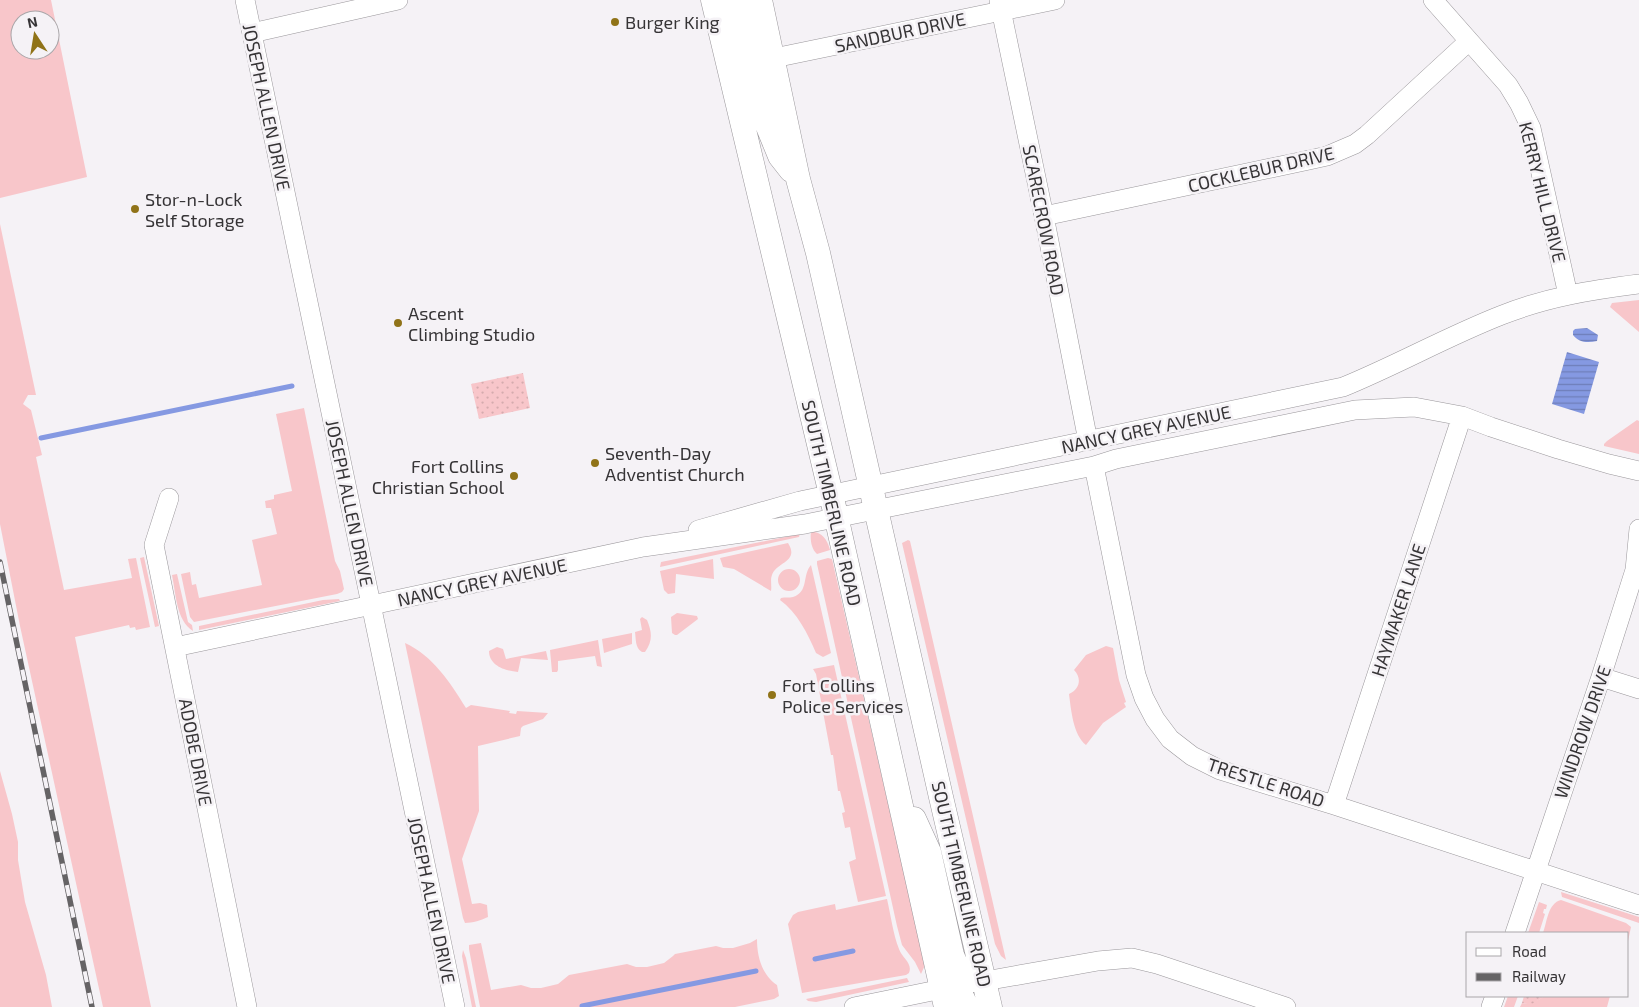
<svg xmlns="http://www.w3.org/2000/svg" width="1639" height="1007" font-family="'Exo 2',sans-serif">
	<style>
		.grass { fill: #f8c6ca; fill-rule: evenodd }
		.park { fill: url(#park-dots) }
		.water { fill: url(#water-rules) }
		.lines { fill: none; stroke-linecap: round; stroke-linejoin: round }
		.stream { stroke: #8599e2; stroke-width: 5 }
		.minor-casing { stroke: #9a979b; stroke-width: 20 }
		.major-casing { stroke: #9a979b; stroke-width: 25 }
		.minor { stroke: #fff; stroke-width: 19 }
		.major { stroke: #fff; stroke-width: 24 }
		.rail-casing { stroke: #656365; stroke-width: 5.5 }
		.rail { stroke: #f5f2f6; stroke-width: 4; stroke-dasharray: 11; stroke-linecap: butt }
		.poi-dot { fill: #907318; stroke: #f5f2f6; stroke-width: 2 }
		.labels { text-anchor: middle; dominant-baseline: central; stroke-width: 5; stroke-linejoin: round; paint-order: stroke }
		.poi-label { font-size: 18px; fill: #363436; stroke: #f5f2f6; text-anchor: start }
		.street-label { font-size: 18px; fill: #363436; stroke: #f5f2f6 }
	</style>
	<defs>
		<pattern id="park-dots" width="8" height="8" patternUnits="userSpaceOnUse" patternTransform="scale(1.25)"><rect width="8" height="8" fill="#f8c6ca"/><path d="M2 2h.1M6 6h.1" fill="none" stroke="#d5abae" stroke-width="1.8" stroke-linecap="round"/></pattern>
		<pattern id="water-rules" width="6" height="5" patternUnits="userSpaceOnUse" patternTransform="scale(1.25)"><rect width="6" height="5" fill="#8599e2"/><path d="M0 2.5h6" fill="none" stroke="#6e7eb8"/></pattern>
	</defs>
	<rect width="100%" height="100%" fill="#f5f2f6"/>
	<path class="grass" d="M 0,0 L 51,0 L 87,177 L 0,198 ZM 20,20 L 50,20 L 50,50 L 20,50 Z
		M 0,224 L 36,395 L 28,395 L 23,404 L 31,410 L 42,455 L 36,457 L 64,590 L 132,578 L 128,559 L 136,558 L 150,627 L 136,630 L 135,627 L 130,628 L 129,625 L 75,637 L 151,1007 L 103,1007 L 20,626 L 0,524 Z
		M 1639,300 L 1639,332 L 1610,307 L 1612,303 Z
		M 304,408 L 335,561 L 340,571 L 344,589 L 342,592 L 337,594 L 194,622 L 190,617 L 181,574 L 190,572 L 192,585 L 196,584 L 199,598 L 262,585 L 252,540 L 277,534 L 271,508 L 266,508 L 265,501 L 274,499 L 274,495 L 292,491 L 276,414 Z
		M 1637,420 L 1639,421 L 1639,454 L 1604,446 L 1604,444 L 1607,441 Z
		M 811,531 C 823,533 827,539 830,550 L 817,554 C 811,549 810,539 811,531 Z
		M 800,534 L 799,537 L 660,567 L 661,562 Z
		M 908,540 L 910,541 L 1006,960 L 1001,956 L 995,944 L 902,543 Z
		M 788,543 C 800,562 776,562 772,575 C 770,580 772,586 771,591 L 734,569 L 723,567 L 720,558 Z
		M 144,557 L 159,626 L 155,627 L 140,558 Z
		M 828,558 L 832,559 L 925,965 L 921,974 L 915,962 L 902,945 L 897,926 L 817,564 L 817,561 Z
		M 713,559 L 714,579 L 676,574 L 675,593 L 668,594 L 664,590 L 660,571 Z
		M 811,565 L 831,653 L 823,657 L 816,653 C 808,634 797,612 780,600 L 781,598 C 785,597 789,598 793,597 C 809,592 802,575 811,565 Z
		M778 580a11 11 0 1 1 22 0a11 11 0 1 1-22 0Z
		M 177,574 L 188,622 L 192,625 L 193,631 C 176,620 176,594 172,575 Z
		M 339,599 L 340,601 L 199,630 L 199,626 L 323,600 Z
		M 677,613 L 697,616 L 698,619 L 677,635 L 675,635 L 672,633 L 671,617 Z
		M 642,617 L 647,620 C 652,632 653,641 645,652 L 642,652 C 635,648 636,639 635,632 L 642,630 L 640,619 Z
		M 632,633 L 632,644 L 604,653 L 602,639 Z
		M 598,640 L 602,667 L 597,666 L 595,656 L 558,661 L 558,670 L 557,672 L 552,672 L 550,650 Z
		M 405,643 C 433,656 450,682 466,708 L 471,705 L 510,711 L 509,713 L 516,714 L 517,711 L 548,713 L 543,719 L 523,726 L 521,728 L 520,736 L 478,746 L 479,811 L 462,859 L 472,904 L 480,903 L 487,905 L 488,917 C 482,920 472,923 465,923 L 463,918 Z
		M 1106,646 L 1113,648 L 1119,680 L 1126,702 L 1124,703 L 1126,707 L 1103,723 L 1086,745 C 1073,735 1071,709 1069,694 C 1080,689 1082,678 1074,670 L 1086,655 Z
		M 497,647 L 503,649 L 506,659 L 546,651 L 548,660 L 521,658 L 518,672 C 506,671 489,666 489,651 Z
		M 834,665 L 886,896 L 858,902 L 849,862 L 856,859 L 850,827 L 845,828 L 842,813 L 845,812 L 840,791 L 838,791 L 833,755 L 831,755 L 816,674 L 813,669 Z
		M 0,771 L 12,814 L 18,842 L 18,860 L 25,902 L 46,975 L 52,1007 L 0,1007 Z
		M 1561,892 L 1639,917 L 1639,923 L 1562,897 Z
		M 887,899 C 891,916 893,934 899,949 C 902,958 913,963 909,973 L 906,975 L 802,993 L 788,924 L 793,915 L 798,912 L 835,904 L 836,910 Z
		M 1561,900 L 1626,923 L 1631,927 L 1628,941 L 1628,933 L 1543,933 C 1547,922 1548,903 1561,900 Z
		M 1539,902 L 1547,905 L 1546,909 L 1544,909 L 1543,913 L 1545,914 L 1539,933 L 1528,933 Z
		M 757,939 C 757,957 762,975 777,985 L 779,996 L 774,999 L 735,1007 L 480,1007 L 469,949 L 469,945 L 481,943 L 491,990 L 521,985 L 531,988 L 541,988 L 558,984 L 569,975 L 627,964 L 636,967 L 647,967 L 664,963 L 673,956 L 675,954 L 716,946 L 723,948 L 733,948 L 750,943 Z
		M 463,950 L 466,958 L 476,1007 L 472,1007 L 462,956 Z
		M 907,978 L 909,982 L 816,1002 L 808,1001 L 806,999 Z
		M 1508,996 L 1518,996 L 1514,1007 L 1504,1007 Z
		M 1544,996 L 1610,996 L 1607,1007 L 1520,1007 L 1522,1003 C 1530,1005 1538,1001 1544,996 Z"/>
	<path class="park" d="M 523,373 L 530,408 L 479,419 L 471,384 Z
		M 1524,996 L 1544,996 C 1537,1002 1531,1006 1522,1003 Z"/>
	<path class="water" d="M 1587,328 L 1598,335 L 1597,341 C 1588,343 1579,343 1573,335 L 1573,331 L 1575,329 Z
		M 1567,352 L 1599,362 L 1584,414 L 1552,404 Z"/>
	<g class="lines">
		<path class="stream" d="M 41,438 L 292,386
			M 815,959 L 853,951
			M 582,1006 L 756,971"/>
		<g class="minor-casing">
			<path id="minor" d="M 245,0 L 455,1007
				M 999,0 L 1044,216 L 1088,441
				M 1433,0 L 1508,85 L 1519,103 L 1531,128 L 1568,295
				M 252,33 L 398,0
				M 774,58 L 1055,0
				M 1044,216 L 1309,160 L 1327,156 L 1355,144 L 1367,135 L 1469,41
				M 1094,466 L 1136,675 L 1144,698 L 1155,719 L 1170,739 L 1192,756 L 1220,770 L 1334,805 L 1639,905
				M 169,498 L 154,545 L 247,1007
				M 698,530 L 800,501 L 1343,387 C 1397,365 1448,336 1502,315 C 1547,297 1592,290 1639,284
				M 175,647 L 643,547 L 805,524 L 1094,466 L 1116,459 L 1355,410 L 1414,407 L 1462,416 L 1491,427 L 1558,449 L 1609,464 L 1639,471
				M 1601,677 L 1639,689
				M 1334,805 L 1462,416
				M 1515,933 L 1601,677 L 1635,570 L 1639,529
				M 985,981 L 1098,961 L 1132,958 L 1157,964 L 1286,1007
				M 854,1007 L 942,989
				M 1491,1007 L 1495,996"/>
		</g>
		<g class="major-casing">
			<path id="major" d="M 713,0 L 834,507 L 946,1007
				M 737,0 L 764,117 L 780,156 L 791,170
				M 760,0 L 798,179 L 818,253 L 941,797 L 990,1007
				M 914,819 L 929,852 L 952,955 C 959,973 965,981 985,981
				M 942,989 C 958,987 962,993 966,1007"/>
		</g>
		<use href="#minor" class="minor"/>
		<use href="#major" class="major"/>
		<g class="rail-casing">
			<path id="rail" d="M 0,562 L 92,1007"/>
		</g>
		<use href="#rail" class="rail"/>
	</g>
	<g class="poi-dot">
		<circle cx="615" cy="22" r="5"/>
		<circle cx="135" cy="209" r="5"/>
		<circle cx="398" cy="323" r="5"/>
		<circle cx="595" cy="463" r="5"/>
		<circle cx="514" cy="476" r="5"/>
		<circle cx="772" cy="695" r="5"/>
	</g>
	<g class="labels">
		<g class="poi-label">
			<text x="625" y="22">Burger King</text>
			<text x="145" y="199">Stor-n-Lock<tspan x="145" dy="21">Self Storage</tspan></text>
			<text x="408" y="313">Ascent<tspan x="408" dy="21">Climbing Studio</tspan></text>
			<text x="605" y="453">Seventh-Day<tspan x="605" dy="21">Adventist Church</tspan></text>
			<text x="504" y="466" text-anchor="end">Fort Collins<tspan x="504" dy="21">Christian School</tspan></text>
			<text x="782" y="685">Fort Collins<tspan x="782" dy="21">Police Services</tspan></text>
		</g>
		<g class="street-label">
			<text transform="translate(900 32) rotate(-12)">SANDBUR DRIVE</text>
			<text transform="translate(267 107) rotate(78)">JOSEPH ALLEN DRIVE</text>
			<text transform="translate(1261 169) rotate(-13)">COCKLEBUR DRIVE</text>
			<text transform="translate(1543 192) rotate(76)">KERRY HILL DRIVE</text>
			<text transform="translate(1044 220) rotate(79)">SCARECROW ROAD</text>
			<text transform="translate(1146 429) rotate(-12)">NANCY GREY AVENUE</text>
			<text transform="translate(350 503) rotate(78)">JOSEPH ALLEN DRIVE</text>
			<text transform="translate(832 503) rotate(77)">SOUTH TIMBERLINE ROAD</text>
			<text transform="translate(482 582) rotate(-12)">NANCY GREY AVENUE</text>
			<text transform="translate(1398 610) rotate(-72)">HAYMAKER LANE</text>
			<text transform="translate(1582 732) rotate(-71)">WINDROW DRIVE</text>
			<text transform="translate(196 752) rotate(79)">ADOBE DRIVE</text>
			<text transform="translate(1266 782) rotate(18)">TRESTLE ROAD</text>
			<text transform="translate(962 884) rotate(77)">SOUTH TIMBERLINE ROAD</text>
			<text transform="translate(432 900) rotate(78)">JOSEPH ALLEN DRIVE</text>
		</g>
	</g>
	<rect x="1466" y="932" width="162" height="65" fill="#f5f2f6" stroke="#a9a6a9"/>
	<rect x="1476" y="948" width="25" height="8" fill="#ffffff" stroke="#a9a6a9"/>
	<text x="1512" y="957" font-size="15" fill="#363436">Road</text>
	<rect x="1476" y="973" width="25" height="8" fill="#656365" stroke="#a9a6a9"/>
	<text x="1512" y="982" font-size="15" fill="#363436">Railway</text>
	<g transform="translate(35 35) rotate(348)"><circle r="24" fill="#f5f2f6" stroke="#a9a6a9"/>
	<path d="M0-4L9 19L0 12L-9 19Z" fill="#907318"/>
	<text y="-8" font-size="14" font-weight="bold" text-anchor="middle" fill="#363436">N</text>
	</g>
</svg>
